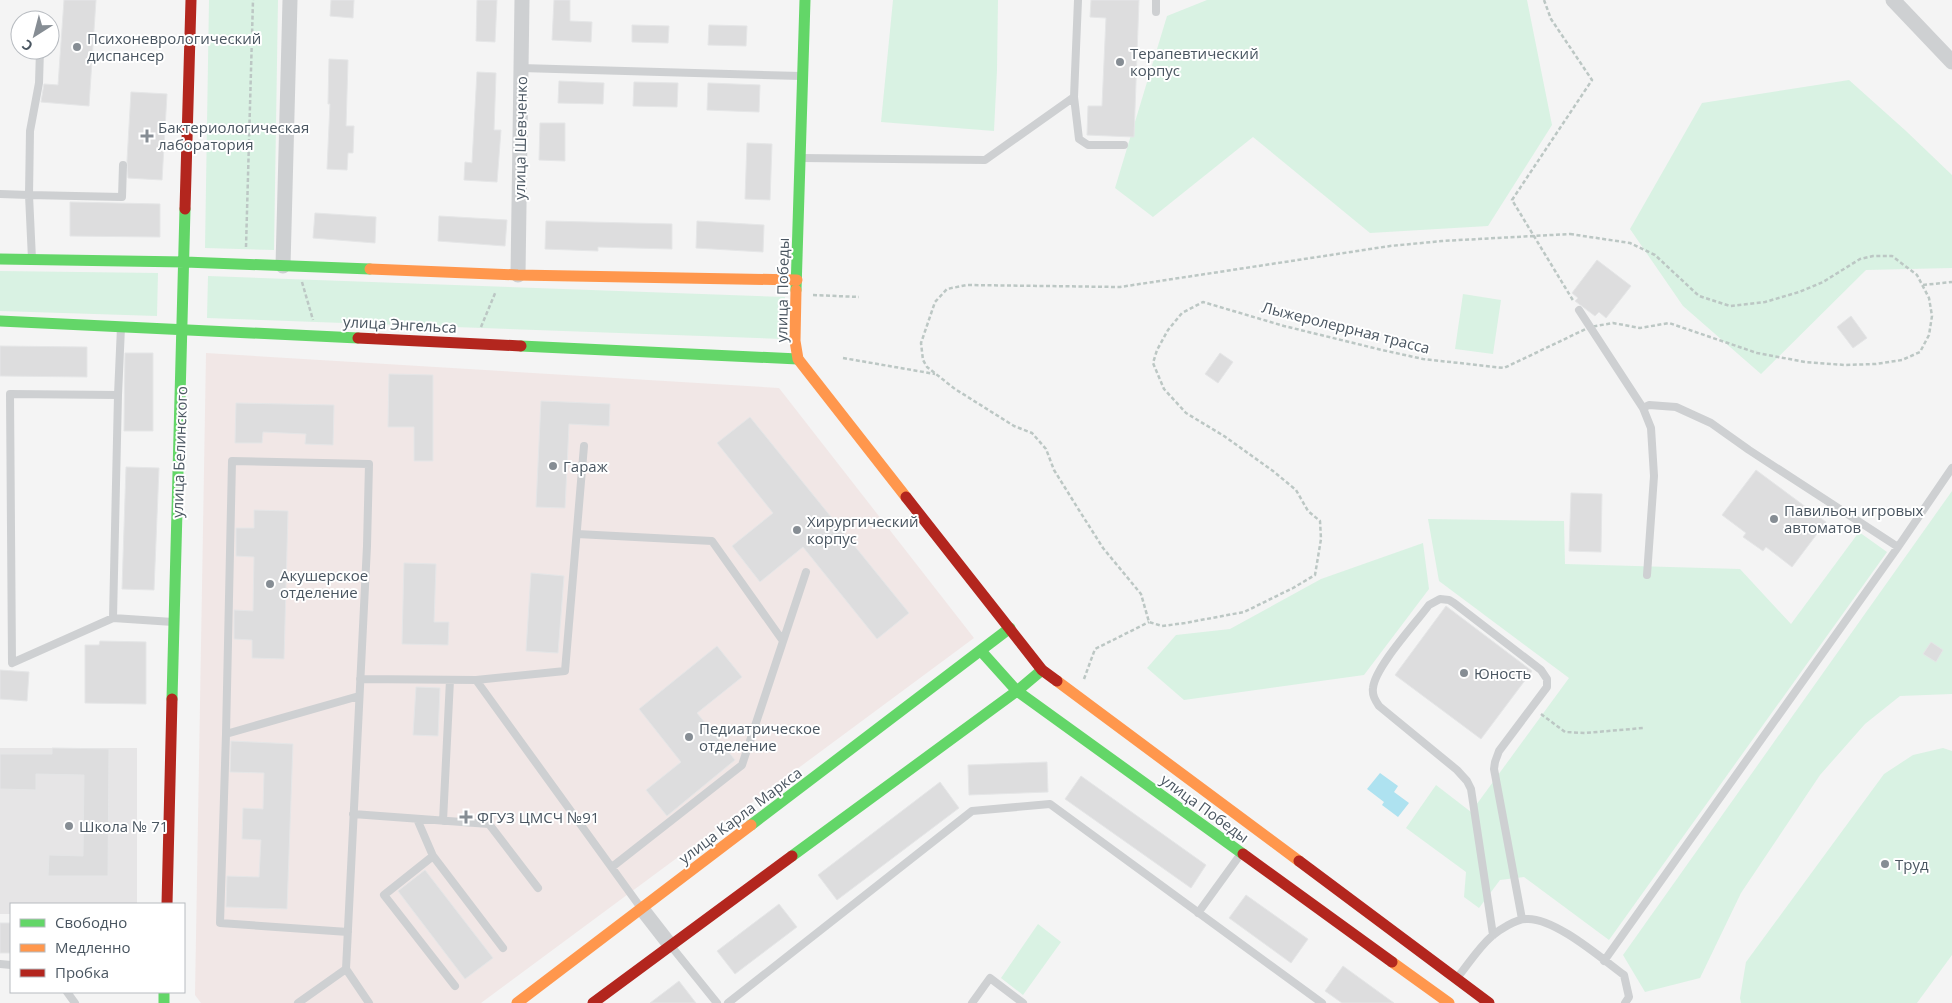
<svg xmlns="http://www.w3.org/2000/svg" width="1952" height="1003" font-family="'Open Sans',sans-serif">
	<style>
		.education { fill: #e6e5e6 }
		.medical { fill: #f1e7e6 }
		.green { fill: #d9f2e3 }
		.water { fill: #aee2f0 }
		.building { fill: #ddddde; stroke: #e5e6e7 }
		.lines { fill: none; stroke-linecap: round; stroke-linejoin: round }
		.path { stroke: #bcc7c4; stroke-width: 2.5; stroke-dasharray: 4 2.5; stroke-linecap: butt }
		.lane { stroke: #ced0d2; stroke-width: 8 }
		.street { stroke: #ced0d2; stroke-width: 15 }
		.fast { stroke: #63d668; stroke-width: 11 }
		.slow { stroke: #ff974d; stroke-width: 11 }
		.jam { stroke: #b3261e; stroke-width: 11 }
		.poi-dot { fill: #868d94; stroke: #fff; stroke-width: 2 }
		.labels { text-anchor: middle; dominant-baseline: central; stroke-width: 4; stroke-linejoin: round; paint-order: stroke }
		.poi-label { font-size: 15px; fill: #4a5661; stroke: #fff; text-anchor: start }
		.street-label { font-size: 15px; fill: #4a5661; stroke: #fff }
	</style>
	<rect width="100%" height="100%" fill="#f4f4f4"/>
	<path class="education" d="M 0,748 L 137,748 L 137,904 L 11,904 L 11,914 L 0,914 Z"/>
	<path class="medical" d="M 206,353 L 779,388 L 974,638 L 481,1003 L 201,1003 L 195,995 Z"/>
	<path class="green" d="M 209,0 L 278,0 L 274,250 L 205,248 Z
		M 893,0 L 998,0 L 997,70 L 994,131 L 881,122 Z
		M 1207,0 L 1527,0 L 1552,125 L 1488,226 L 1370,233 L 1253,137 L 1153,217 L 1115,188 L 1167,16 Z
		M 1849,80 L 1906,131 L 1952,175 L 1952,268 L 1866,270 L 1761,374 L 1683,306 L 1630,229 L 1702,103 Z
		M 0,271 L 158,273 L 157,316 L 0,311 Z
		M 208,276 L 785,297 L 783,339 L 207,318 Z
		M 1463,294 L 1501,300 L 1493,354 L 1455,349 Z
		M 1952,491 L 1952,694 L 1900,696 L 1865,724 L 1820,775 L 1741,893 L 1700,978 L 1645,992 L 1623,955 Z
		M 1428,519 L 1564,521 L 1565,564 L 1740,569 L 1791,624 L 1859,532 L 1887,552 L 1609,940 L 1524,877 L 1500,880 L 1479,908 L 1464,897 L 1466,872 L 1406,828 L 1436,785 L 1471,812 L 1569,678 L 1439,581 Z
		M 1423,543 L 1429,589 L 1364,675 L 1184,700 L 1147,668 L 1176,635 L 1230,629 L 1321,579 Z
		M 1943,748 L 1952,751 L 1952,955 L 1917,1003 L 1741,1003 L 1740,998 L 1746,962 L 1884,774 L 1913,755 Z
		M 1038,924 L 1061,942 L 1023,995 L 1001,978 Z"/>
	<path class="water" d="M 1380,773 L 1398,786 L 1394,792 L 1409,803 L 1398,817 L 1382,805 L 1384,802 L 1367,789 Z"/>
	<path class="building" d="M 64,0 L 96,0 L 89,106 L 41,102 L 44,84 L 58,85 Z
		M 331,0 L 354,0 L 353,18 L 330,16 Z
		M 477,0 L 497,0 L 495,42 L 476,41 Z
		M 554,0 L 570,0 L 570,21 L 592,22 L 591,42 L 552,40 Z
		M 1091,0 L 1139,0 L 1134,137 L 1087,135 L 1088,106 L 1102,106 L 1106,18 L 1090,17 Z
		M 632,25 L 669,26 L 668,43 L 632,42 Z
		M 709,25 L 747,26 L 746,46 L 708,45 Z
		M 329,59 L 348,60 L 346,126 L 354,126 L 353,153 L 348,153 L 347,170 L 327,169 L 330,104 L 328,104 Z
		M 477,72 L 496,73 L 494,130 L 501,130 L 497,182 L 464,180 L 465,162 L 472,163 Z
		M 559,81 L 604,83 L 603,104 L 558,103 Z
		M 634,82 L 678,83 L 677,107 L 633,106 Z
		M 708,83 L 760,85 L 759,112 L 707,110 Z
		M 131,92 L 167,94 L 162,180 L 128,178 L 127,161 Z
		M 540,123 L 565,123 L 565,161 L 539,160 Z
		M 747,143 L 772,144 L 770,200 L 745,199 Z
		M 70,202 L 160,204 L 160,237 L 70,236 Z
		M 315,213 L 376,217 L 375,243 L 313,238 Z
		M 439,216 L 507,220 L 505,246 L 438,241 Z
		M 546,221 L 672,224 L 672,249 L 598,247 L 598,251 L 545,249 Z
		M 697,221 L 764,225 L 763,252 L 696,248 Z
		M 1597,260 L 1631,286 L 1606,318 L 1599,312 L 1595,316 L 1575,301 L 1578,298 L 1572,293 Z
		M 1851,316 L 1867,338 L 1853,348 L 1837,327 Z
		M 0,346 L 87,347 L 87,377 L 0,376 Z
		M 125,353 L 153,353 L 153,431 L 124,431 Z
		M 1220,353 L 1233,362 L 1218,383 L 1205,374 Z
		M 389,374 L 433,375 L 433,461 L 414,461 L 414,427 L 388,427 Z
		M 541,401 L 610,404 L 609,426 L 569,424 L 565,508 L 536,507 Z
		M 236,403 L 334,405 L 333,445 L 305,444 L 306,434 L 263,432 L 262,443 L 235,443 Z
		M 750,417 L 909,613 L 877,639 L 803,547 L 760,582 L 732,546 L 773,513 L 717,443 Z
		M 126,467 L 159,468 L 154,590 L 122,589 Z
		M 1756,470 L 1826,522 L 1792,567 L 1766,547 L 1763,551 L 1743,537 L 1746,533 L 1722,515 Z
		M 1571,493 L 1602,494 L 1601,552 L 1569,551 Z
		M 254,510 L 288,511 L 284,659 L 252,658 L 252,640 L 234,639 L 234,610 L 253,611 L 254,557 L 236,556 L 236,528 L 254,528 Z
		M 404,563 L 436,564 L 434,622 L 449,622 L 448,645 L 402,644 Z
		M 531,573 L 564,576 L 558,653 L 526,651 Z
		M 1446,606 L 1532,671 L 1481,739 L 1395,675 Z
		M 100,641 L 146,642 L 146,704 L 85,703 L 85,645 L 99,645 Z
		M 1931,642 L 1943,650 L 1936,662 L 1923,654 Z
		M 717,646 L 742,677 L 697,713 L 735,760 L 667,816 L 646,790 L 681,762 L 639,709 Z
		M 0,670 L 29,672 L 27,701 L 0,699 Z
		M 416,687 L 440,688 L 438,736 L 413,735 Z
		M 231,741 L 293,744 L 287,909 L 226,907 L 227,876 L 259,877 L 261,840 L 242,839 L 243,808 L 263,809 L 264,773 L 230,772 Z
		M 52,748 L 109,749 L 108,876 L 48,876 L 49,855 L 83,856 L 84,775 L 36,774 L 36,790 L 0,789 L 0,754 L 52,754 Z
		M 1047,762 L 1048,792 L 969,795 L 968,765 Z
		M 1081,776 L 1206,865 L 1191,888 L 1065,799 Z
		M 940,782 L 959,808 L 837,900 L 818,875 Z
		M 425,870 L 493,958 L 465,979 L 398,891 Z
		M 1246,895 L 1308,939 L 1291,963 L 1229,918 Z
		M 779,904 L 797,927 L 735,974 L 717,951 Z
		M 0,923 L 11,923 L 11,953 L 0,953 Z
		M 1343,966 L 1394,1003 L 1342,1003 L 1325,991 Z
		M 679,981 L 696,1003 L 650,1003 Z"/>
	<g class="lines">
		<path class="path" d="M 1544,0 L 1551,19 L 1592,80 L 1512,200 L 1574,302
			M 1570,234 L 1630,243 L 1655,255 L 1699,296 L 1730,306 L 1765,302 L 1799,292 L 1823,282 L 1860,259 L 1873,256 L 1892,256 L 1917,275 L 1929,298 L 1932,316 L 1929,335 L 1920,352 L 1902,360 L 1876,364 L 1845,365 L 1805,362 L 1757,353 L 1669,323 L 1640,328 L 1613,323 L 1590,327 L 1504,368 L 1423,359 L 1382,350 L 1284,326 L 1203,302 L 1182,313 L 1168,330 L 1157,350 L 1153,363 L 1164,389 L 1186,413 L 1224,436 L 1273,471 L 1296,490 L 1308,511 L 1320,521 L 1321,539 L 1315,575 L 1293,588 L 1244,612 L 1185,623 L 1162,626 L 1149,622 L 1141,594 L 1103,548 L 1077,507 L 1054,470 L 1046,449 L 1032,433 L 1014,426 L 955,389 L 927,367 L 923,360 L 921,343 L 935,302 L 947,289 L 967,285 L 1120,287 L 1390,246 L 1442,241 Z
			M 246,247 L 253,0
			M 302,282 L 313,320
			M 1923,285 L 1952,282
			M 813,295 L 859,297
			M 481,327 L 496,291
			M 843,358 L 935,374
			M 1084,679 L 1095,649 L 1149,622
			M 1541,714 L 1565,732 L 1585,733 L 1643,728"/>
		<path class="lane" d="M 1156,0 L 1156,12
			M 521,68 L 801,76
			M 1074,97 L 1079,139 L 1088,145 L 1124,145
			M 801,158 L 985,160 L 1074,97 L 1078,0
			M 0,194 L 29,195 L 30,131 L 39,83 L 40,50
			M 32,259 L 29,195 L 122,197 L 123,165
			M 1579,310 L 1643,408 L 1649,405 L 1676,407 L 1711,423 L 1749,450 L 1898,547
			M 118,395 L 121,327
			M 1643,408 L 1651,428 L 1654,476 L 1647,575
			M 577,534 L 712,541 L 783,641
			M 113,618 L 12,663 L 10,394 L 118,395 L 113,618 L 173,622
			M 360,679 L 476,680 L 641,908
			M 476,680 L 565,671 L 584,446
			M 226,734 L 232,461 L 369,464 L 367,546 L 346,969 L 369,1003
			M 353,814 L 489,824 L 538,888
			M 417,819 L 433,856
			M 443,821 L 450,680
			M 612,867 L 742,765 L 806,572
			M 1198,913 L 1240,855
			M 348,932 L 220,923 L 226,734 L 359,696
			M 1493,935 L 1471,789 L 1467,781 L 1457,770 L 1379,706 C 1375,700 1372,695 1373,688 C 1375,667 1415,624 1429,605 L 1440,599 L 1449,600 L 1454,603 L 1541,670 L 1547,679 L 1547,687 L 1499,751 L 1495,762 L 1494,769 L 1522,919
			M 671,946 L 717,1003
			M 1604,961 L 1898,547 L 1952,468
			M 0,964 L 11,965
			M 1457,978 C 1468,965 1478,948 1492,936 C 1499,930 1516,919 1526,919 C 1554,917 1601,958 1624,975 L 1629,997 L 1625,1003
			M 455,986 L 384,895 L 433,856 L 503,948
			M 67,992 L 75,1003
			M 298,1003 L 346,969
			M 728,1003 L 972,811 L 1050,804 L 1322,1003
			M 972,1003 L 990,978 L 1023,1003"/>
		<path class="street" d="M 1893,0 L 1952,62
			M 283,266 L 290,0
			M 518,275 L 522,0
			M 642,909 L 670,945"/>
		<path class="fast" d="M 0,259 L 185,262 L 370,269
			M 796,290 L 805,0
			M 0,321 L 358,338
			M 521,346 L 798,359
			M 981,651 L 1017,691 L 1243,854
			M 172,699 L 185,209
			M 751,825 L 1010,628
			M 792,856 L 1017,691 L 1042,670
			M 164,992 L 164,1003"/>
		<path class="slow" d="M 370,269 L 518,275 L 797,280
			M 796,290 L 795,341 L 798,359 L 906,497
			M 1057,681 L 1299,861
			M 1392,962 L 1449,1003
			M 517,1003 L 751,825"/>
		<path class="jam" d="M 185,209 L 191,0
			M 358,338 L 521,346
			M 906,497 L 1042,670 L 1057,681
			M 1243,854 L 1392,962
			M 1299,861 L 1489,1003
			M 167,904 L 172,699
			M 593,1003 L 792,856"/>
	</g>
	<g class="poi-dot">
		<circle cx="77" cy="47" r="5"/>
		<circle cx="1120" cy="62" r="5"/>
		<path d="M144.5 128.5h5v5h5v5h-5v5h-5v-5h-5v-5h5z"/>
		<circle cx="553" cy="466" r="5"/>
		<circle cx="1774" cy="519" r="5"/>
		<circle cx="797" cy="530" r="5"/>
		<circle cx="270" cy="584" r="5"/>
		<circle cx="1464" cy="673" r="5"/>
		<circle cx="689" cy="737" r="5"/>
		<path d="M463.5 809.5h5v5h5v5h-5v5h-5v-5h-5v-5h5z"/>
		<circle cx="69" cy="826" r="5"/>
		<circle cx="1885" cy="864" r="5"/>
	</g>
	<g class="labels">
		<g class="poi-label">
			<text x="87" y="38">Психоневрологический<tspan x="87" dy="17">диспансер</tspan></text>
			<text x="1130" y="53">Терапевтический<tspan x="1130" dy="17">корпус</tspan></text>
			<text x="158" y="127">Бактериологическая<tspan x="158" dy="17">лаборатория</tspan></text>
			<text x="563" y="466">Гараж</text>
			<text x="1784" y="510">Павильон игровых<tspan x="1784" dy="17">автоматов</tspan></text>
			<text x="807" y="521">Хирургический<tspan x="807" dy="17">корпус</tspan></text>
			<text x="280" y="575">Акушерское<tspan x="280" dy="17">отделение</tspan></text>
			<text x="1474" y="673">Юность</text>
			<text x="699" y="728">Педиатрическое<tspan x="699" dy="17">отделение</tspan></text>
			<text x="477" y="817">ФГУЗ ЦМСЧ №91</text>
			<text x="79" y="826">Школа № 71</text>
			<text x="1895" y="864">Труд</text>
		</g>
		<g class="street-label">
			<text transform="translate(520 138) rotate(-89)">улица Шевченко</text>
			<text transform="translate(782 290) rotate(-89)">улица Победы</text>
			<text transform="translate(400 324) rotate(3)">улица Энгельса</text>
			<text transform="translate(1346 327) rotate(14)">Лыжеролеррная трасса</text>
			<text transform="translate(179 452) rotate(-88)">улица Белинского</text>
			<text transform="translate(1205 808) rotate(36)">улица Победы</text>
			<text transform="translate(740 815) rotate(-37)">улица Карла Маркса</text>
		</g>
	</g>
	<rect x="10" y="903" width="175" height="90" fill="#ffffff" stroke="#b7bbc0"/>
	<rect x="20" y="919" width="25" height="8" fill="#63d668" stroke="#b7bbc0"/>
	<text x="55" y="928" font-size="15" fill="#4a5661">Свободно</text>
	<rect x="20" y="944" width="25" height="8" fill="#ff974d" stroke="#b7bbc0"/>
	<text x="55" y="953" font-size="15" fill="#4a5661">Медленно</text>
	<rect x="20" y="969" width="25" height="8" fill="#b3261e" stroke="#b7bbc0"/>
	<text x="55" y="978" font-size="15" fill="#4a5661">Пробка</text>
	<g transform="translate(35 35) rotate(216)"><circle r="24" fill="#ffffff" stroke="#b7bbc0"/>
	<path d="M0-4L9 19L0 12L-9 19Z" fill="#868d94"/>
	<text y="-8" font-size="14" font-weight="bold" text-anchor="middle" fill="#4a5661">С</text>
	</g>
</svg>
